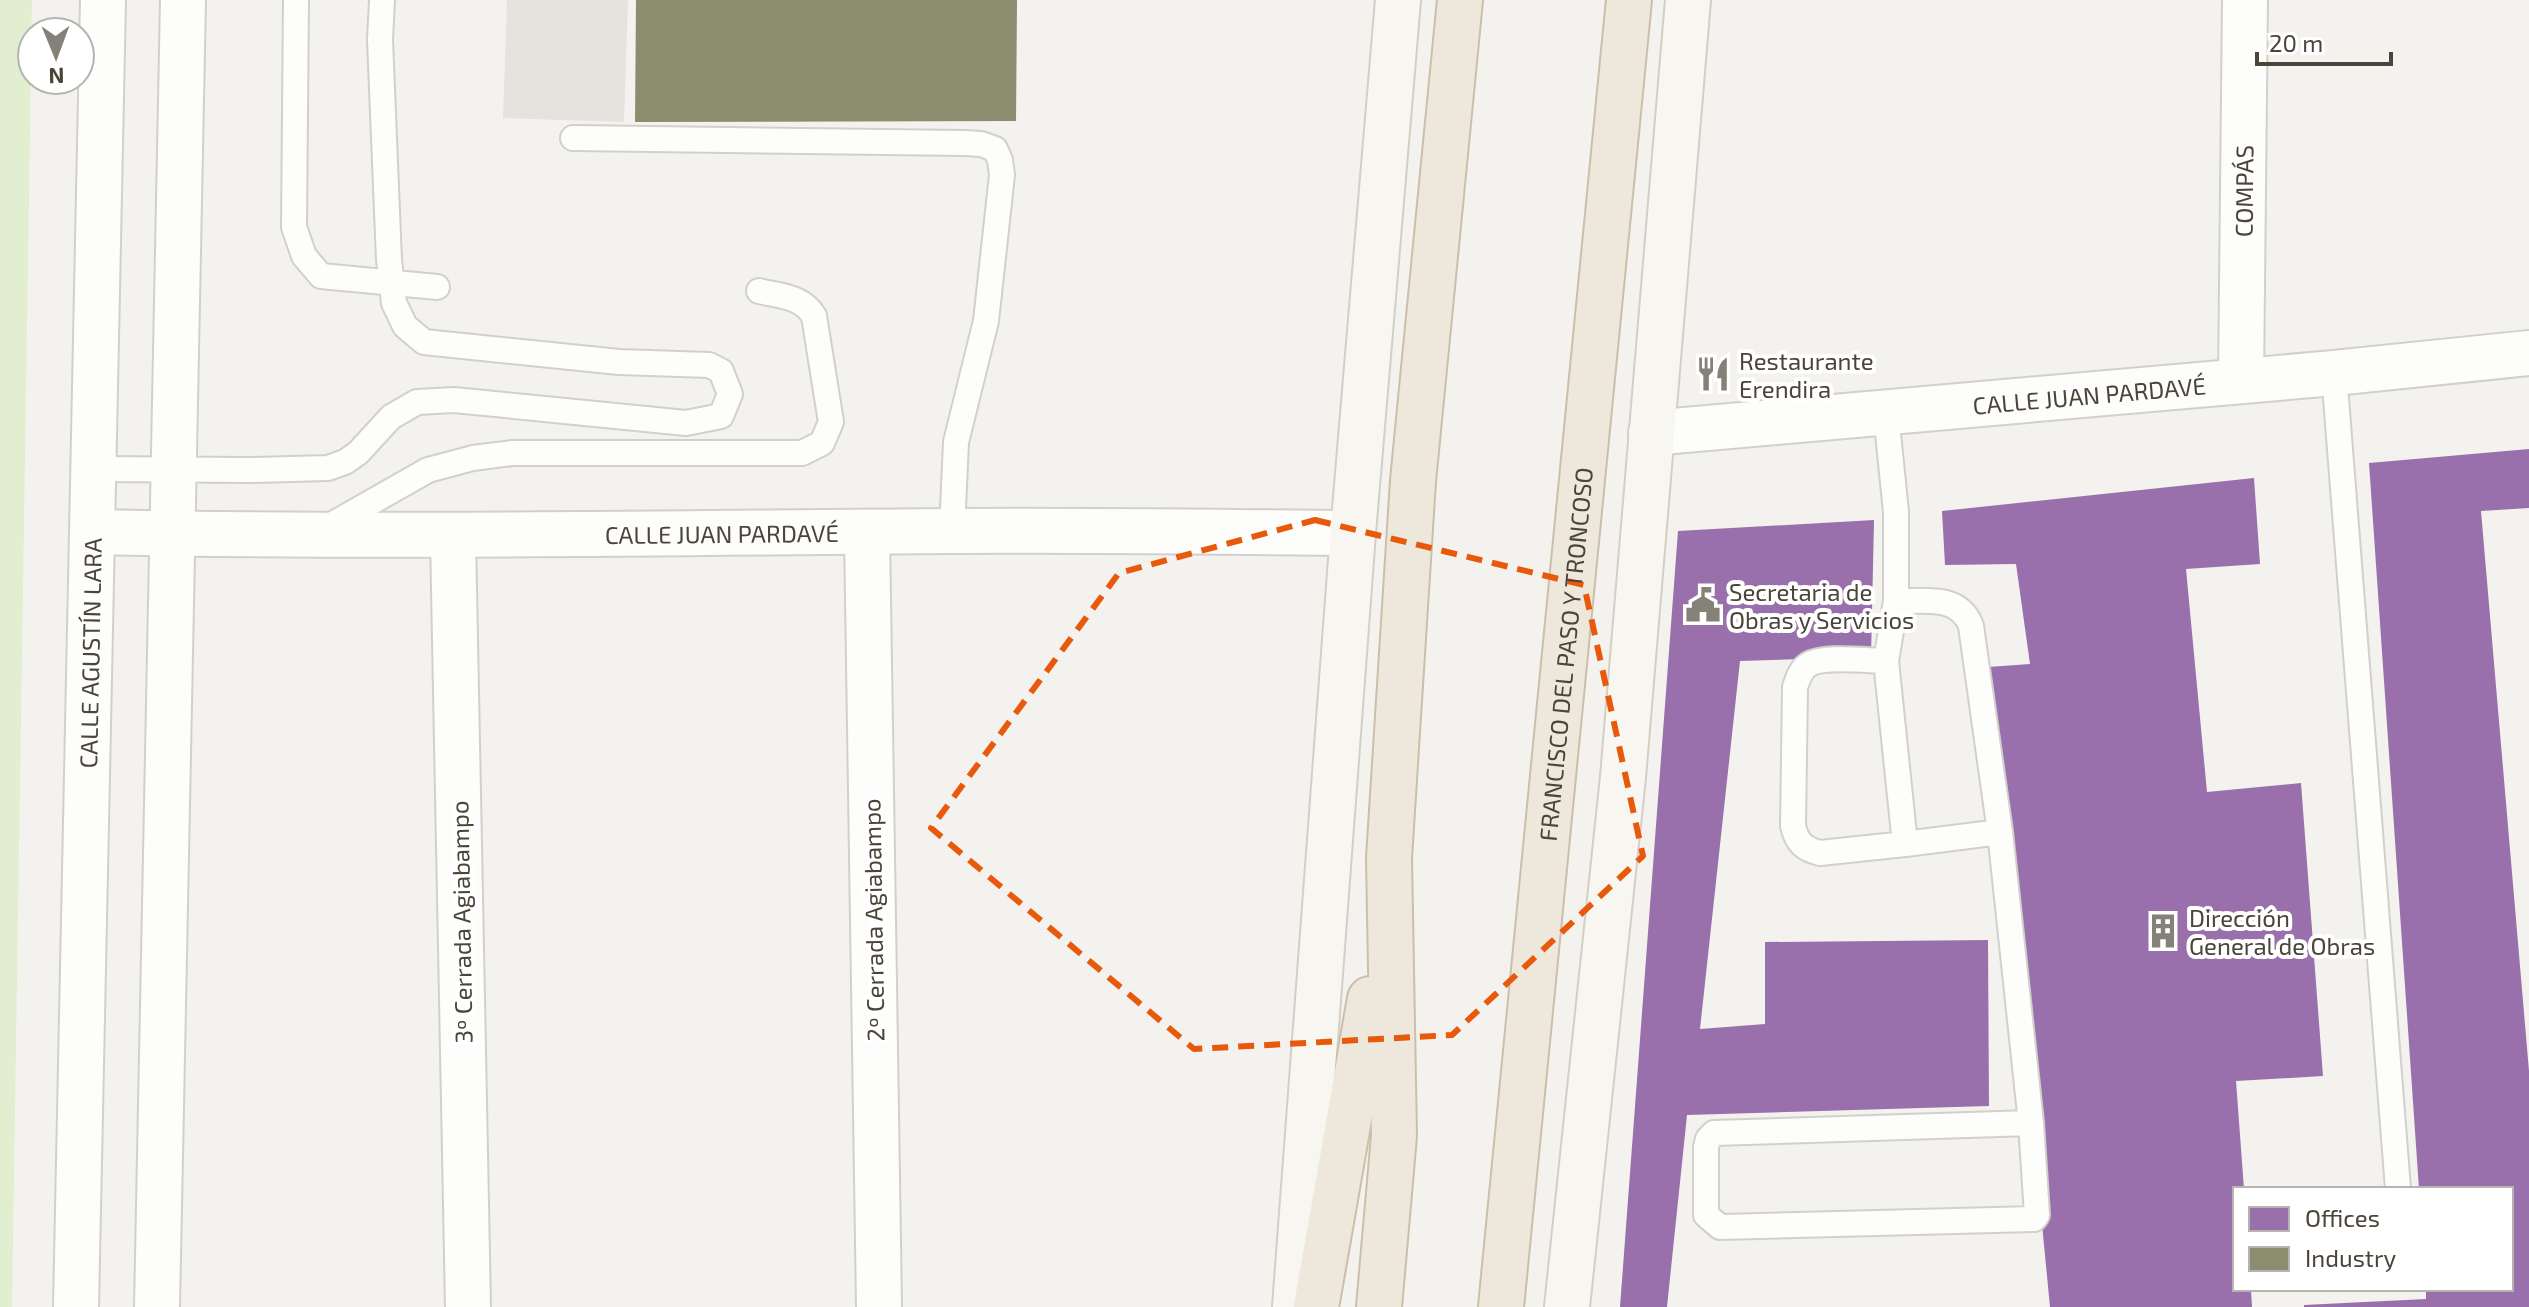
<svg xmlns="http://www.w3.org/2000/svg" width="2529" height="1307" font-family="'Exo 2',sans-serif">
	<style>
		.green { fill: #e1eecf }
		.parking { fill: #e6e3df }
		.offices { fill: #9970ab }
		.industry { fill: #8c8c6e }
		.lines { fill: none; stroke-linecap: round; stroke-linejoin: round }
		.lane-casing { stroke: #d2d0cb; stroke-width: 28 }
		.street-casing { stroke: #d2d0cb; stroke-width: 48 }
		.secondary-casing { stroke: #d3cfc5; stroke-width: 48 }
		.highway-casing { stroke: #ccbfa9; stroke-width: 48 }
		.lane { stroke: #fdfdfc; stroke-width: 24 }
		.street { stroke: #fdfdfc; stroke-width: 44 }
		.secondary { stroke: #f7f6f1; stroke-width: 44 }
		.highway { stroke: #ede8db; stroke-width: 44 }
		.marked { fill: none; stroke: #e8590c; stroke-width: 6; stroke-dasharray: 16 10; stroke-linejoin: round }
		.labels { text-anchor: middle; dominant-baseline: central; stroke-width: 8; stroke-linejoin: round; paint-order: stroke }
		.street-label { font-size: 24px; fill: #4b4439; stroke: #fff }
		.poi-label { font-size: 24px; fill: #4b4439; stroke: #fff; text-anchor: start }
	</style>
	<rect width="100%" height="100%" fill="#f4f2ee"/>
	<path class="green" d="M 0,0 L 32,0 L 12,1307 L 0,1307 Z"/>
	<path class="parking" d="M 507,0 L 628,0 L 624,122 L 503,118 Z"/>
	<path class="offices" d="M 2529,449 L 2529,508 L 2481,511 L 2529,1071 L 2529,1307 L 2304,1307 L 2304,1305 L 2426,1299 L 2426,1289 L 2511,1289 L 2511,1189 L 2419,1189 L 2369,463 Z
		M 2254,478 L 2260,564 L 2186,569 L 2207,792 L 2301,783 L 2323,1076 L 2236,1081 L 2244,1189 L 2235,1189 L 2235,1289 L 2251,1289 L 2252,1307 L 2050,1307 L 1988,667 L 2030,664 L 2016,564 L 1945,565 L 1942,511 Z
		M 1874,520 L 1871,657 L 1740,661 L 1700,1029 L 1765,1024 L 1765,942 L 1988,940 L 1989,1106 L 1687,1115 L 1667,1307 L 1620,1307 L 1678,531 Z"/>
	<path class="industry" d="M 636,0 L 1017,0 L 1016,121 L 635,122 Z"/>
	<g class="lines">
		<g class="lane-casing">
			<path id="lane" d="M 296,0 L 294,227 L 304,256 L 321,276 L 437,287
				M 573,138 L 965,143 L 981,144 L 995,149 L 1000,160 L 1002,175 L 986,321 L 956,442 L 952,531
				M 2334,373 L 2398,1189
				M 1886,414 L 1896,512 L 1896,601 L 1886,661 L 1905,844 L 2000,832
				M 93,469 L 250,470 L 328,468 L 345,462 L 358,453 L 391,417 L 417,402 L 454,400 L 686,423 L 721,416 L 730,394 L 721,371 L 709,365 L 619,362 L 424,342 L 405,326 L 394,303 L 389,260 L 380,40 L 382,0
				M 326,528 L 428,470 L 473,458 L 512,453 L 802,453 L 822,443 L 831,422 L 814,316 C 802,296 780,296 759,291
				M 1896,601 C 1926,602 1959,594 1971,626 L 2000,832 L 2031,1123 L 2037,1215 L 2034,1219 L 1720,1227 L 1706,1215 L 1706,1147 L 1708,1139 L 1714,1133 L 2031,1123
				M 1886,661 C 1868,661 1823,655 1808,665 C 1800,670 1798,679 1795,687 L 1793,826 C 1797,843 1804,849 1820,853 L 1905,844"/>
		</g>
		<g class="street-casing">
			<g id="street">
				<path id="s1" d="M 2241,381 L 2245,0"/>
				<path id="s2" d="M 1651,433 L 2334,373 L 2529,353"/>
				<path id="s3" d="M 92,532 C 379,538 666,533 954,531 C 1087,530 1220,532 1353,533"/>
				<path d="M 867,533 L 879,1307"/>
				<path d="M 453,537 L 468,1307"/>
				<path id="s4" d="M 76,1307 L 103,0"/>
				<path d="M 157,1307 L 183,0"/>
			</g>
		</g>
		<g class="secondary-casing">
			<path id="secondary" d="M 1295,1307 L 1353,533 L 1398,0
				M 1567,1307 L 1623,777 L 1688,0"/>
		</g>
		<g class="highway-casing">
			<g id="highway">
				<path d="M 1316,1307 L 1370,999"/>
				<path d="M 1379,1307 L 1394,1136 L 1389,858 L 1413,481 L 1460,0"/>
				<path id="s5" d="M 1501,1307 L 1629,0"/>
			</g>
		</g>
		<use href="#lane" class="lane"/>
		<use href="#street" class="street"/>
		<use href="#secondary" class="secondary"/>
		<use href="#highway" class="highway"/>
	</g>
	<path class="marked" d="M 1315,520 L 1584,585 L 1643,856 L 1452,1035 L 1194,1049 L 931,828 L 1119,573 Z"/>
	<defs>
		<g id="restaurant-bare" transform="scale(2.76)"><path d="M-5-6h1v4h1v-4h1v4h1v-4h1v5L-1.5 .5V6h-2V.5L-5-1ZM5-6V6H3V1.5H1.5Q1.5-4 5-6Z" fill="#868178" stroke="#fff" stroke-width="2.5" paint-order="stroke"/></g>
		<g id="civic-bare" transform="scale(2.76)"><path d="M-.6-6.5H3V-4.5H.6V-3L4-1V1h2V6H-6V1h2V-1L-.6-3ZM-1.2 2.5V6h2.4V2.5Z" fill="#868178" stroke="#fff" stroke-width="2.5" paint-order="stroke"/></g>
		<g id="building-bare" transform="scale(2.76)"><path d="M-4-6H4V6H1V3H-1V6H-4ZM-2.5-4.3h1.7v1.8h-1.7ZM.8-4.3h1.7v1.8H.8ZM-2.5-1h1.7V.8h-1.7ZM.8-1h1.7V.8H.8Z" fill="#868178" stroke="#fff" stroke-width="2.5" paint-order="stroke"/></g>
	</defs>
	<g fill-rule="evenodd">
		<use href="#restaurant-bare" x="1713" y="374"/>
		<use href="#civic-bare" x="1703" y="605"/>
		<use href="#building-bare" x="2163" y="931"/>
	</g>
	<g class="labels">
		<g class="street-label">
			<text stroke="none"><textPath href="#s1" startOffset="190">COMPÁS</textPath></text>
			<text stroke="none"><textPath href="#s2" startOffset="440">CALLE JUAN PARDAVÉ</textPath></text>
			<text stroke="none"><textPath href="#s3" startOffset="630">CALLE JUAN PARDAVÉ</textPath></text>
			<text stroke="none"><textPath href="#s4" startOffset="654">CALLE AGUSTÍN LARA</textPath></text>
			<text stroke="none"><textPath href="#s5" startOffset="656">FRANCISCO DEL PASO Y TRONCOSO</textPath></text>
			<text transform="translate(873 920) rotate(-91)">2º Cerrada Agiabampo</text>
			<text transform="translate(461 922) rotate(-91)">3º Cerrada Agiabampo</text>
		</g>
		<g class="poi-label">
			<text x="1739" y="360">Restaurante<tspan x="1739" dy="28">Erendira</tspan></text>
			<text x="1729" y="591">Secretaria de<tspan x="1729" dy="28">Obras y Servicios</tspan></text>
			<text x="2189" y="917">Dirección<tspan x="2189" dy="28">General de Obras</tspan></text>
		</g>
	</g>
	<rect x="2233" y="1187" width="280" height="104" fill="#ffffff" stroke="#b7b4b0" stroke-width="2"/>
	<rect x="2249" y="1207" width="40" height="24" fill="#9970ab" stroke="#b7b4b0" stroke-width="2"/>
	<text x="2305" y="1227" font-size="24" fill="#4b4439">Offices</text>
	<rect x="2249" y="1247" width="40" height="24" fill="#8c8c6e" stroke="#b7b4b0" stroke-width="2"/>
	<text x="2305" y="1267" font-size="24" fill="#4b4439">Industry</text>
	<g transform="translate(56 56) rotate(179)"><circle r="38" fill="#ffffff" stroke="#b7b4b0" stroke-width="2"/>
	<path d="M0-6L14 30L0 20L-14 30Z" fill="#868178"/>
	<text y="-12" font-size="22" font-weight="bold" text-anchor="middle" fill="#4b4439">N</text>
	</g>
	<path d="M2257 52v12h134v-12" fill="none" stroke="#4b4439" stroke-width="4"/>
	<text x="2269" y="52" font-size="24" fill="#4b4439" stroke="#ffffff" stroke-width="6" paint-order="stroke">20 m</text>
</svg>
